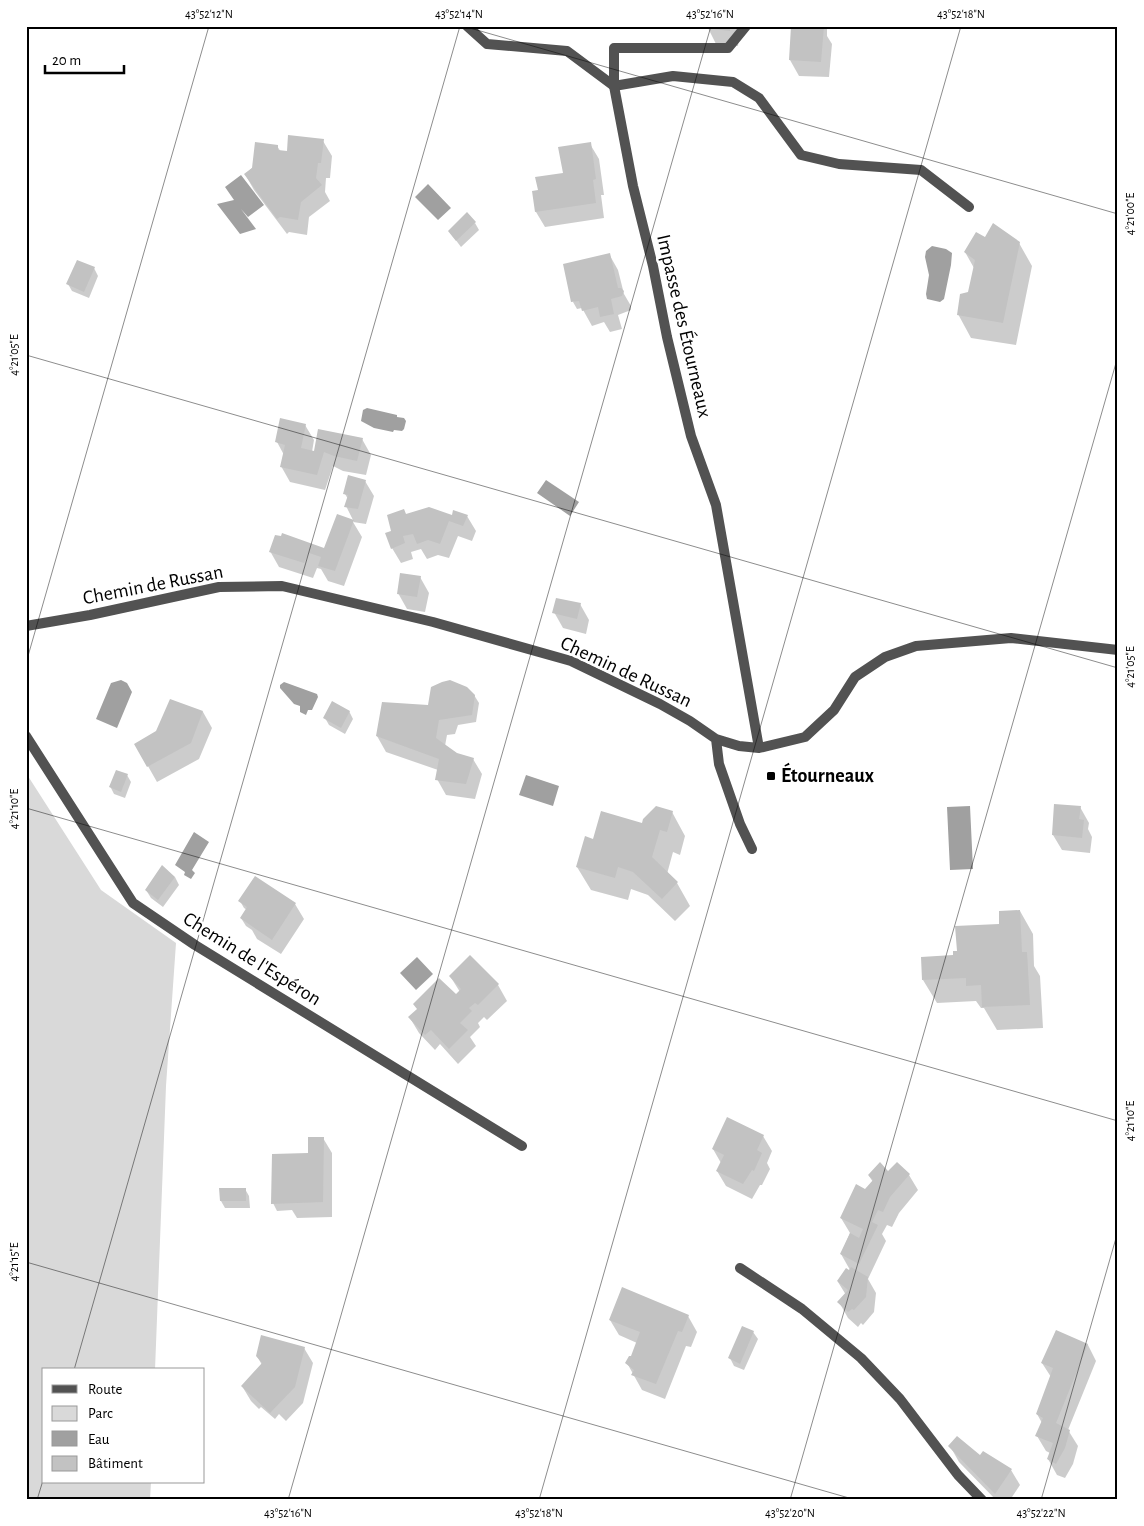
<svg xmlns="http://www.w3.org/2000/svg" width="1144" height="1526" font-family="'Alegreya Sans',sans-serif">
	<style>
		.green { fill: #d9d9d9 }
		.water { fill: #a0a0a0 }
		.shadow { fill: #0003 }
		.building { fill: #c2c2c2 }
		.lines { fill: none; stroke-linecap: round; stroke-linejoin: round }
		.service { stroke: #525252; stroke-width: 10 }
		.minor { stroke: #525252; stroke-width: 10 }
		.ticks { fill: none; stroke: #000; stroke-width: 1; stroke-opacity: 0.45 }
		.poi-dot { fill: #000; stroke: #fff; stroke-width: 2 }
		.labels { text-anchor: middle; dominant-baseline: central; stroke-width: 5; stroke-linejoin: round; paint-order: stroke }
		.street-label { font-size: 20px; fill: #000; stroke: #fff }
		.poi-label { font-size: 20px; font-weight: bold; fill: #000; stroke: #fff; text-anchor: start }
		.neatline { fill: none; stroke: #000; stroke-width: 2 }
		.ticks-label { font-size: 12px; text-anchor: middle; fill: #000 }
	</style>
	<rect width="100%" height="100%" fill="#fff"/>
	<path class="green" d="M 26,773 L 101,890 L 176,943 L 166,1086 L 155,1370 L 44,1370 L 44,1482 L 151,1482 L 150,1500 L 26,1500 Z"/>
	<path class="water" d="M 241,175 L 264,205 L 248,217 L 241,209 L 256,229 L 240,234 L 217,204 L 234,200 L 225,187 Z
		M 428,184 L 451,208 L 438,220 L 415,197 Z
		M 932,246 L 946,249 L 952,253 L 951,265 L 944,299 L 940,302 L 927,299 L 926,294 L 929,275 L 925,257 L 926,251 Z
		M 367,408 L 397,415 L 397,417 L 404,418 L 406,421 L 404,429 L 402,431 L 394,430 L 393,432 L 374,428 L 361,421 L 363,410 Z
		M 546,480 L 579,502 L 570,516 L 537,493 Z
		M 121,680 L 127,683 L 132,692 L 117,728 L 96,719 L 111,683 Z
		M 284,682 L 317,694 L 318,697 L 312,710 L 308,710 L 306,715 L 300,712 L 300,706 L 294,704 L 280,688 L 280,685 Z
		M 526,775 L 559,786 L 553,806 L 519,795 Z
		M 970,806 L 973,869 L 950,870 L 947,807 Z
		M 194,832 L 209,842 L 192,870 L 195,873 L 191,879 L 184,875 L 185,872 L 175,865 Z
		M 417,957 L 433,974 L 416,990 L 400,973 Z"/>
	<path class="shadow" d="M 707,26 L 740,26 L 738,46 L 716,44 Z
		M 792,26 L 827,26 L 827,36 L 832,44 L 829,77 L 799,76 L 790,60 Z
		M 323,141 L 332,156 L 330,178 L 326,178 L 325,192 L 330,201 L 309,217 L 307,235 L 289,232 L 287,234 L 254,190 L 245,174 L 277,146 L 281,152 L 288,152 Z
		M 590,144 L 599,159 L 604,195 L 601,195 L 604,218 L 545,227 L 536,212 L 533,192 L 539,191 L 564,174 Z
		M 475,223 L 479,230 L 461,247 L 449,231 Z
		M 986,239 L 1019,243 L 1032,266 L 1016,345 L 971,338 L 958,314 L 969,293 L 974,268 L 965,252 Z
		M 609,254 L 618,270 L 624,294 L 631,306 L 631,310 L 618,315 L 622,329 L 610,332 L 604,322 L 592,326 L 582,308 L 577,309 L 573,302 Z
		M 94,268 L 98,276 L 89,298 L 72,291 L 68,284 Z
		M 305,425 L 314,440 L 312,452 L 362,439 L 371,455 L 366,475 L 343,471 L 333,466 L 325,490 L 290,482 L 281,466 L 284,455 L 277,442 Z
		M 365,481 L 374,496 L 366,524 L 353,522 L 362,537 L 344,586 L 328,581 L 321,569 L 317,568 L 313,578 L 279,567 L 270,551 L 325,550 L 338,515 L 354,522 L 346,506 L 348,499 L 345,494 Z
		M 407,516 L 452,517 L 467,516 L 476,531 L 472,541 L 458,536 L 449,558 L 438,555 L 427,559 L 421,549 L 411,552 L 413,559 L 401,563 L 392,548 L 392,532 Z
		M 420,577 L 429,593 L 425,612 L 407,609 L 398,593 Z
		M 580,604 L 589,620 L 586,634 L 563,628 L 554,612 Z
		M 450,681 L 466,688 L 474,695 L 479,703 L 476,722 L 458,725 L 455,734 L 447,735 L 445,746 L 456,754 L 473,759 L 482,774 L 475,799 L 446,795 L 437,779 L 438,770 L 386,752 L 377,736 L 429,707 Z
		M 171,700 L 203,712 L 212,728 L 199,759 L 157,782 L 136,745 L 157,732 Z
		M 349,711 L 353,719 L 345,734 L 329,725 L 325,718 Z
		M 127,775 L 131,782 L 125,798 L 114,794 L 110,786 Z
		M 1080,807 L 1089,823 L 1088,829 L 1092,837 L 1090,853 L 1062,850 L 1053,835 Z
		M 672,812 L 685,836 L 680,855 L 673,852 L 667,874 L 677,883 L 690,906 L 675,921 L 648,895 L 631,889 L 628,900 L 591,890 L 577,867 L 594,840 L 643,824 Z
		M 175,877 L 179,885 L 163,907 L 151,898 L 146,890 Z
		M 240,901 L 295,904 L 304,919 L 281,954 L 257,939 L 252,930 L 246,926 L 241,918 L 247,910 L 244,908 Z
		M 1020,911 L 1033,934 L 1034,966 L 1040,976 L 1043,1028 L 997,1030 L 984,1008 L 981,1008 L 976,1001 L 937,1003 L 923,980 L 958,953 L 1001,926 Z
		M 470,957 L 498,985 L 507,1001 L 487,1020 L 484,1017 L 478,1023 L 480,1027 L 470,1037 L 476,1046 L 458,1064 L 440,1044 L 435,1050 L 419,1033 L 410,1018 L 456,996 L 460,992 L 450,976 Z
		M 763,1136 L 772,1151 L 767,1163 L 770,1169 L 762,1185 L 760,1185 L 752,1199 L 726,1186 L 717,1171 L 721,1163 L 713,1149 Z
		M 323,1138 L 332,1153 L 332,1217 L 297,1218 L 292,1210 L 277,1211 L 273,1203 Z
		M 888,1173 L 909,1175 L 918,1190 L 899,1213 L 892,1227 L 887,1225 L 882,1234 L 886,1241 L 868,1279 L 876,1293 L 874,1312 L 863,1325 L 861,1323 L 858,1327 L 848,1318 L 839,1302 L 846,1295 L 838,1282 L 850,1270 L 841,1254 L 850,1233 L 841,1218 L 873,1182 L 869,1176 Z
		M 245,1189 L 249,1196 L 250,1208 L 225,1208 L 221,1201 Z
		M 688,1316 L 697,1332 L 691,1347 L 686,1346 L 665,1399 L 642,1390 L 627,1363 L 632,1358 L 637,1343 L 619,1335 L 610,1320 Z
		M 1056,1331 L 1088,1345 L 1096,1361 L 1068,1430 L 1078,1446 L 1073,1464 L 1065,1478 L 1057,1475 L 1048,1459 L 1050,1453 L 1046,1451 L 1037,1436 L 1042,1423 L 1037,1414 L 1051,1377 L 1042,1363 Z
		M 753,1332 L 758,1339 L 744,1370 L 734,1366 L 730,1358 Z
		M 304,1348 L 313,1363 L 303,1403 L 286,1421 L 279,1414 L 275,1419 L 261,1407 L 259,1409 L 251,1401 L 242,1386 L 262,1365 L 257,1356 Z
		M 950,1446 L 1011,1470 L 1020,1485 L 1010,1500 L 996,1500 L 959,1462 Z"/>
	<path class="building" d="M 706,26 L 730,26 L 730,31 L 705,28 Z
		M 791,26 L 824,26 L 821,62 L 789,60 Z
		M 288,135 L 324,139 L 321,163 L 318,163 L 316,178 L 322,185 L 301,202 L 298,220 L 280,217 L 277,219 L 244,174 L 252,168 L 255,142 L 278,145 L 278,150 L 287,151 Z
		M 591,142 L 596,179 L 593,180 L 596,203 L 535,212 L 532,191 L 538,190 L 535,177 L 563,173 L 558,147 Z
		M 467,212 L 476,222 L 456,241 L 448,231 Z
		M 993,223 L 1020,242 L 1003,323 L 957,315 L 960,294 L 968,292 L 975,260 L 964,252 L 976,232 L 985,237 Z
		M 610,253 L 618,288 L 621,288 L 624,291 L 622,296 L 611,299 L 614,314 L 600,317 L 598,307 L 582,311 L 579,301 L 571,302 L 563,264 Z
		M 77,260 L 95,267 L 84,292 L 66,284 Z
		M 280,418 L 306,424 L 301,448 L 314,451 L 318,429 L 363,438 L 357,461 L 334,456 L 324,452 L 317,475 L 280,467 L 285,445 L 275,442 Z
		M 348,475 L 366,480 L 358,509 L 344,507 L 348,495 L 343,494 Z
		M 429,507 L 452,515 L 453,510 L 468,515 L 463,526 L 449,521 L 440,544 L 428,540 L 417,544 L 413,534 L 403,536 L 405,543 L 391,549 L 385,533 L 391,531 L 387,515 L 404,509 L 406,514 Z
		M 337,514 L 354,520 L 335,571 L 318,566 L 321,557 L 309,553 L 304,563 L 269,552 L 275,535 L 281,536 L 282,533 L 324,548 Z
		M 400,573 L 421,576 L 417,597 L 397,594 Z
		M 556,598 L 581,603 L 577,619 L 552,613 Z
		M 450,680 L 467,687 L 475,695 L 472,715 L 439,720 L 436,738 L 457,753 L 474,758 L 466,784 L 435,780 L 439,759 L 376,736 L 382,702 L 428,705 L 431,687 L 442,682 Z
		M 170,699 L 203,711 L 191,743 L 147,767 L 134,744 L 156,731 Z
		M 332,701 L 350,711 L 341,728 L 323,718 Z
		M 116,770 L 128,774 L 121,792 L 109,787 Z
		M 1054,804 L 1081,806 L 1079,819 L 1084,820 L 1082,838 L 1052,835 Z
		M 656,806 L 673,811 L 667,832 L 660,830 L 652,857 L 678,882 L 662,899 L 633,872 L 618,867 L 615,878 L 576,867 L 585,836 L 593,839 L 601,811 L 642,823 L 643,819 Z
		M 162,865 L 175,877 L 158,900 L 145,890 Z
		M 255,876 L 296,903 L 272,940 L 240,918 L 247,907 L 238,901 Z
		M 1020,910 L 1022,952 L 1027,952 L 1030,1005 L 982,1007 L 981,985 L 966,986 L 966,978 L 922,980 L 921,957 L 953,955 L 953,951 L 957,951 L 955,926 L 999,924 L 999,911 Z
		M 470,955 L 499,984 L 478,1005 L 475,1003 L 469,1008 L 472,1011 L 460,1023 L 468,1030 L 449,1049 L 431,1030 L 425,1035 L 408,1017 L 417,1009 L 413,1004 L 439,978 L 456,994 L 461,989 L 449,976 Z
		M 727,1117 L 764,1135 L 757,1150 L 762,1153 L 754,1171 L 752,1170 L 743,1184 L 716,1171 L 724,1155 L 712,1149 Z
		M 308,1137 L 324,1137 L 323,1202 L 271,1204 L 272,1154 L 308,1153 Z
		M 880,1162 L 888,1171 L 897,1162 L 910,1174 L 890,1197 L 883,1212 L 878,1210 L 872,1222 L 878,1225 L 859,1264 L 840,1254 L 850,1233 L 859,1238 L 863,1229 L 840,1218 L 856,1184 L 865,1189 L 873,1180 L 868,1175 Z
		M 219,1188 L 246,1188 L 246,1201 L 220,1201 Z
		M 851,1267 L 868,1277 L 866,1297 L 854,1310 L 852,1309 L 848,1312 L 837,1302 L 848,1290 L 837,1281 L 846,1268 L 849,1270 Z
		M 622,1287 L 689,1315 L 682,1332 L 678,1331 L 656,1384 L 631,1375 L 634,1370 L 625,1363 L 629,1356 L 631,1356 L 640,1332 L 609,1320 Z
		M 742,1326 L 754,1331 L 740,1364 L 728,1358 Z
		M 1056,1330 L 1088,1344 L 1056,1423 L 1070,1430 L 1065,1448 L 1056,1464 L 1047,1459 L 1053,1443 L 1035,1436 L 1043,1418 L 1036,1414 L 1053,1368 L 1041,1363 Z
		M 261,1335 L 305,1347 L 295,1387 L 270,1413 L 241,1386 L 262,1363 L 256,1356 Z
		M 957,1436 L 980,1455 L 983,1451 L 1012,1469 L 995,1494 L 948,1446 Z"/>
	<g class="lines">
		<path class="service" d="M 467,26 L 487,44 L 567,51 L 614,86 L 673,76 L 733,82 L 759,98 L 801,155 L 839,164 L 921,170 L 969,207"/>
		<path class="minor" d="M 746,26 L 728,48 L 614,48 L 614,86 L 633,186 L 653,266 L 667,337 L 691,436 L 716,505 L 759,748
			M 26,626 L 90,615 L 219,587 L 282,586 L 433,622 L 571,661 L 660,704 L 690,721 L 716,739 L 739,746 L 759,748 L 805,737 L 834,710 L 855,677 L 885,657 L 916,646 L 1011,638 L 1118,650
			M 26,736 L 133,903 L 195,945 L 522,1146
			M 716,739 L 719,764 L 740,824 L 752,849
			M 740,1268 L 802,1309 L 861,1358 L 900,1399 L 958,1475 L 982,1500"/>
	</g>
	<path class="ticks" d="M 463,26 L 1118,214M 26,355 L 1118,668M 26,663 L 209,26M 26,808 L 1118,1121M 26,1262 L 856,1500M 74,1370 L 460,26M 37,1500 L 44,1477M 288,1500 L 711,26M 539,1500 L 961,26M 790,1500 L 1118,356M 1041,1500 L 1118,1231"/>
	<rect class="poi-dot" x="766" y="771" width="10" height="10" rx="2.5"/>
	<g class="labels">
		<g class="street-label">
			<text transform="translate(684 326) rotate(77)">Impasse des Étourneaux</text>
			<text transform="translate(153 585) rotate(-11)">Chemin de Russan</text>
			<text transform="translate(626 672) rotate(25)">Chemin de Russan</text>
			<text transform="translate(252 959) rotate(32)">Chemin de l'Espéron</text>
		</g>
		<g class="poi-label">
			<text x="781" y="776">Étourneaux</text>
		</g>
	</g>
	<rect width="1144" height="1526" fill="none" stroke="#ffffff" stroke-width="55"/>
	<rect x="42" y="1368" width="162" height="115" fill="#ffffff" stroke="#999999"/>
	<rect x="52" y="1385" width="25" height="8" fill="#525252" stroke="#999999"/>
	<text x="88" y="1394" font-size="15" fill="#000000">Route</text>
	<rect x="52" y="1406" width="25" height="15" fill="#d9d9d9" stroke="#999999"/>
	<text x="88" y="1418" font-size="15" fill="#000000">Parc</text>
	<rect x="52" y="1431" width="25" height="15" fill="#a0a0a0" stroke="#999999"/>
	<text x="88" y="1444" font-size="15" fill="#000000">Eau</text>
	<rect x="52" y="1456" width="25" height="15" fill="#c2c2c2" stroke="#999999"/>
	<text x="88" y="1468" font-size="15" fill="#000000">Bâtiment</text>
	<path d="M45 65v8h79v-8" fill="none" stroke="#000000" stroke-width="2.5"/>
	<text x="52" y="65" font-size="15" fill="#000000" stroke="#ffffff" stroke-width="4" paint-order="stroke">20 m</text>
	<rect x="28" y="28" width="1088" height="1470" class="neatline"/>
	<g class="ticks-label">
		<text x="209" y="18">43°52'12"N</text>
		<text x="459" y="18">43°52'14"N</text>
		<text x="710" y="18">43°52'16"N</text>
		<text x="961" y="18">43°52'18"N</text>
		<text transform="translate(1130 214) rotate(-90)" y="4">4°21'00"E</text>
		<text transform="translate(14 355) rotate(-90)" y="4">4°21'05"E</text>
		<text transform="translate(1130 667) rotate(-90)" y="4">4°21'05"E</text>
		<text transform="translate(14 809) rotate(-90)" y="4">4°21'10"E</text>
		<text transform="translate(1130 1121) rotate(-90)" y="4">4°21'10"E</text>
		<text transform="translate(14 1262) rotate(-90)" y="4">4°21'15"E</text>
		<text x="288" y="1517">43°52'16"N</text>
		<text x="539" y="1517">43°52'18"N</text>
		<text x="790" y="1517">43°52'20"N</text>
		<text x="1041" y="1517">43°52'22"N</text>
	</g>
</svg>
